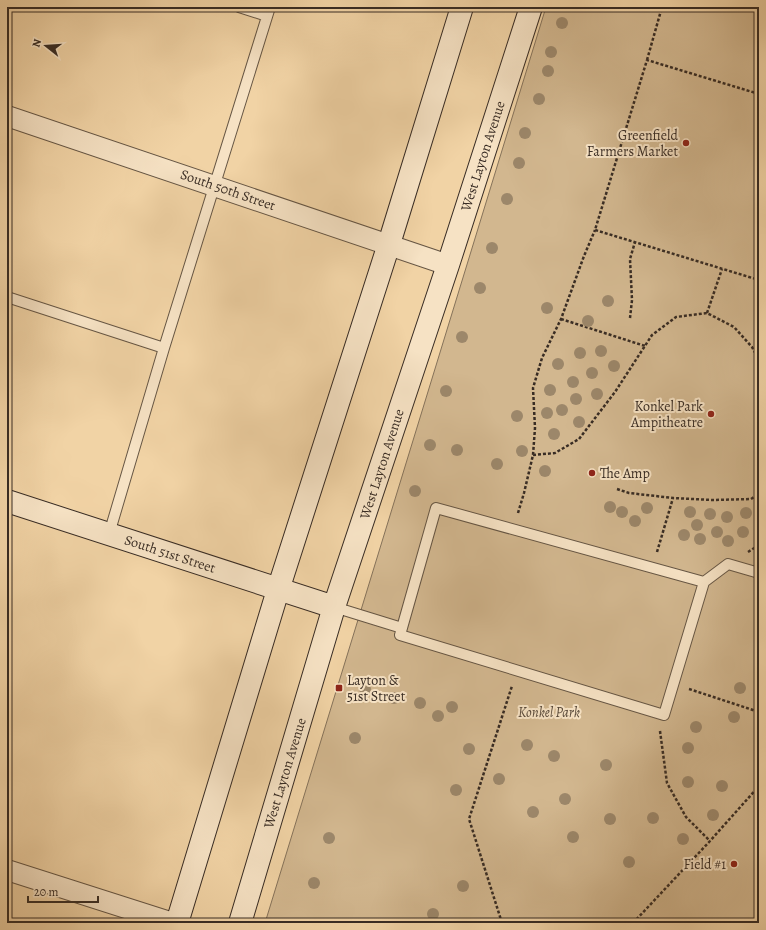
<svg xmlns="http://www.w3.org/2000/svg" width="766" height="930" font-family="Alegreya,serif">
	<style>
		.green { fill: #d2b78f; stroke: #85725a }
		.lines { fill: none; stroke-linecap: round; stroke-linejoin: round }
		.lane-casing { stroke: #665644; stroke-width: 12 }
		.street-casing { stroke: #665644; stroke-width: 22 }
		.secondary-casing { stroke: #382c24; stroke-width: 24 }
		.path { stroke: #382c24; stroke-width: 2.5; stroke-dasharray: 3 2; stroke-linecap: butt }
		.lane { stroke: #f6e2c4; stroke-width: 10 }
		.street { stroke: #f6e2c4; stroke-width: 20 }
		.secondary { stroke: #f6e2c4; stroke-width: 22 }
		.tree { fill: #9c876a }
		.poi-dot { fill: #8f2418; stroke: #f6e2c4; stroke-width: 1.5 }
		.labels { text-anchor: middle; dominant-baseline: central; stroke-width: 4; stroke-linejoin: round; paint-order: stroke }
		.poi-label { font-size: 14px; fill: #382c24; stroke: #f6e2c4; text-anchor: end }
		.street-label { font-size: 14px; fill: #382c24; stroke: #f6e2c4 }
		.park-label { font-size: 14px; font-style: italic; fill: #574839; stroke: #f6e2c4 }
	</style>
	<rect width="100%" height="100%" fill="#f1d3a5"/>
	<filter id="stains"><feTurbulence type="fractalNoise" baseFrequency=".005" numOctaves="4"/><feColorMatrix values="0 0 0 0 .2 0 0 0 0 .09 0 0 0 0 .02 0 0 0 .5 -.17"/></filter>
	<radialGradient id="worn" r=".72"><stop offset=".6" stop-color="#630" stop-opacity="0"/><stop offset="1" stop-color="#630" stop-opacity=".3"/></radialGradient>
	<path class="green" d="M 546,7 L 759,7 L 759,923 L 265,923 Z"/>
	<g class="lines">
		<g class="lane-casing">
			<path id="lane" d="M 239,7 L 267,16
				M 7,297 L 164,348
				M 436,508 L 704,582 L 664,715 L 400,635 Z
				M 109,534 L 164,348 L 270,7
				M 704,582 L 728,564 L 759,573
				M 334,607 L 402,628"/>
		</g>
		<g class="street-casing">
			<path id="street" d="M 7,116 L 448,265
				M 7,870 L 173,923"/>
		</g>
		<g class="secondary-casing">
			<path id="secondary" d="M 7,501 L 334,607
				M 177,923 L 278,590 L 389,244 L 462,7
				M 240,923 L 334,607 L 448,265 L 531,7"/>
		</g>
		<path class="path" d="M 647,60 L 662,7
			M 759,94 L 647,60 L 595,230 L 759,280
			M 707,313 L 722,269
			M 630,318 L 632,300 L 630,259 L 635,242
			M 561,319 L 645,346
			M 533,455 L 555,453 L 579,439 L 615,392 L 652,335 L 676,317 L 707,313 L 734,327 L 752,347 L 759,360
			M 617,489 L 629,493 L 673,498 L 712,500 L 751,499 L 759,494
			M 518,513 L 524,493 L 533,455 L 535,428 L 533,388 L 542,358 L 561,319 L 584,256 L 595,230
			M 657,552 L 673,498
			M 748,552 L 759,545
			M 689,689 L 759,712
			M 660,731 L 667,783 L 686,817 L 710,841
			M 502,923 L 469,819 L 512,686
			M 633,923 L 710,841 L 759,786"/>
		<use href="#lane" class="lane"/>
		<use href="#street" class="street"/>
		<use href="#secondary" class="secondary"/>
	</g>
	<g class="tree">
		<circle cx="562" cy="23" r="6"/>
		<circle cx="551" cy="52" r="6"/>
		<circle cx="548" cy="71" r="6"/>
		<circle cx="539" cy="99" r="6"/>
		<circle cx="525" cy="133" r="6"/>
		<circle cx="519" cy="163" r="6"/>
		<circle cx="507" cy="199" r="6"/>
		<circle cx="492" cy="248" r="6"/>
		<circle cx="480" cy="288" r="6"/>
		<circle cx="608" cy="301" r="6"/>
		<circle cx="547" cy="308" r="6"/>
		<circle cx="588" cy="321" r="6"/>
		<circle cx="462" cy="337" r="6"/>
		<circle cx="601" cy="351" r="6"/>
		<circle cx="580" cy="353" r="6"/>
		<circle cx="558" cy="364" r="6"/>
		<circle cx="614" cy="366" r="6"/>
		<circle cx="592" cy="373" r="6"/>
		<circle cx="573" cy="382" r="6"/>
		<circle cx="550" cy="390" r="6"/>
		<circle cx="446" cy="391" r="6"/>
		<circle cx="597" cy="394" r="6"/>
		<circle cx="576" cy="399" r="6"/>
		<circle cx="562" cy="410" r="6"/>
		<circle cx="547" cy="413" r="6"/>
		<circle cx="517" cy="416" r="6"/>
		<circle cx="579" cy="422" r="6"/>
		<circle cx="554" cy="434" r="6"/>
		<circle cx="430" cy="445" r="6"/>
		<circle cx="457" cy="450" r="6"/>
		<circle cx="522" cy="451" r="6"/>
		<circle cx="497" cy="464" r="6"/>
		<circle cx="545" cy="471" r="6"/>
		<circle cx="415" cy="491" r="6"/>
		<circle cx="610" cy="507" r="6"/>
		<circle cx="647" cy="508" r="6"/>
		<circle cx="622" cy="512" r="6"/>
		<circle cx="690" cy="512" r="6"/>
		<circle cx="746" cy="513" r="6"/>
		<circle cx="710" cy="514" r="6"/>
		<circle cx="727" cy="517" r="6"/>
		<circle cx="635" cy="521" r="6"/>
		<circle cx="697" cy="525" r="6"/>
		<circle cx="717" cy="532" r="6"/>
		<circle cx="743" cy="532" r="6"/>
		<circle cx="684" cy="535" r="6"/>
		<circle cx="700" cy="539" r="6"/>
		<circle cx="728" cy="541" r="6"/>
		<circle cx="740" cy="688" r="6"/>
		<circle cx="365" cy="689" r="6"/>
		<circle cx="394" cy="698" r="6"/>
		<circle cx="420" cy="703" r="6"/>
		<circle cx="452" cy="707" r="6"/>
		<circle cx="438" cy="716" r="6"/>
		<circle cx="734" cy="717" r="6"/>
		<circle cx="696" cy="727" r="6"/>
		<circle cx="355" cy="738" r="6"/>
		<circle cx="527" cy="745" r="6"/>
		<circle cx="688" cy="748" r="6"/>
		<circle cx="469" cy="749" r="6"/>
		<circle cx="554" cy="756" r="6"/>
		<circle cx="606" cy="765" r="6"/>
		<circle cx="499" cy="779" r="6"/>
		<circle cx="688" cy="782" r="6"/>
		<circle cx="722" cy="786" r="6"/>
		<circle cx="456" cy="790" r="6"/>
		<circle cx="565" cy="799" r="6"/>
		<circle cx="533" cy="812" r="6"/>
		<circle cx="713" cy="815" r="6"/>
		<circle cx="653" cy="818" r="6"/>
		<circle cx="610" cy="819" r="6"/>
		<circle cx="573" cy="837" r="6"/>
		<circle cx="329" cy="838" r="6"/>
		<circle cx="683" cy="839" r="6"/>
		<circle cx="629" cy="862" r="6"/>
		<circle cx="314" cy="883" r="6"/>
		<circle cx="463" cy="886" r="6"/>
		<circle cx="433" cy="914" r="6"/>
	</g>
	<g class="poi-dot">
		<circle cx="686" cy="143" r="4"/>
		<circle cx="711" cy="414" r="4"/>
		<circle cx="592" cy="473" r="4"/>
		<rect x="335" y="684" width="8" height="8" rx="2"/>
		<circle cx="734" cy="864" r="4"/>
	</g>
	<g class="labels">
		<g class="poi-label">
			<text x="678" y="135">Greenfield<tspan x="678" dy="16">Farmers Market</tspan></text>
			<text x="703" y="406">Konkel Park<tspan x="703" dy="16">Ampitheatre</tspan></text>
			<text x="600" y="473" text-anchor="start">The Amp</text>
			<text x="347" y="680" text-anchor="start">Layton &amp;<tspan x="347" dy="16">51st Street</tspan></text>
			<text x="726" y="864">Field #1</text>
		</g>
		<g class="street-label">
			<text transform="translate(483 156) rotate(-72)">West Layton Avenue</text>
			<text transform="translate(228 190) rotate(19)">South 50th Street</text>
			<text transform="translate(382 464) rotate(-72)">West Layton Avenue</text>
			<text transform="translate(170 554) rotate(18)">South 51st Street</text>
			<text transform="translate(285 773) rotate(-73)">West Layton Avenue</text>
		</g>
		<g class="park-label">
			<text x="549" y="712">Konkel Park</text>
		</g>
	</g>
	<rect width="766" height="930" fill="none" stroke="#f1d3a5" stroke-width="24"/>
	<rect x="8" y="8" width="750" height="914" fill="none" stroke="#382c24" stroke-width="2"/>
	<rect x="12" y="12" width="742" height="906" fill="none" stroke="#382c24"/>
	<g transform="translate(46 46) rotate(287)" stroke="#f6e2c4" stroke-width="3" paint-order="stroke">
	<path d="M0-3L7 15L0 10L-7 15Z" fill="#382c24"/>
	<text y="-6" font-size="11" font-weight="bold" text-anchor="middle" fill="#382c24">N</text>
	</g>
	<path d="M28 896v6h70v-6" fill="none" stroke="#382c24" stroke-width="2"/>
	<text x="34" y="896" font-size="12" fill="#382c24" stroke="#f6e2c4" stroke-width="3" paint-order="stroke">20 m</text>
	<rect width="100%" height="100%" filter="url(#stains)"/>
	<rect width="100%" height="100%" fill="url(#worn)"/>
</svg>
